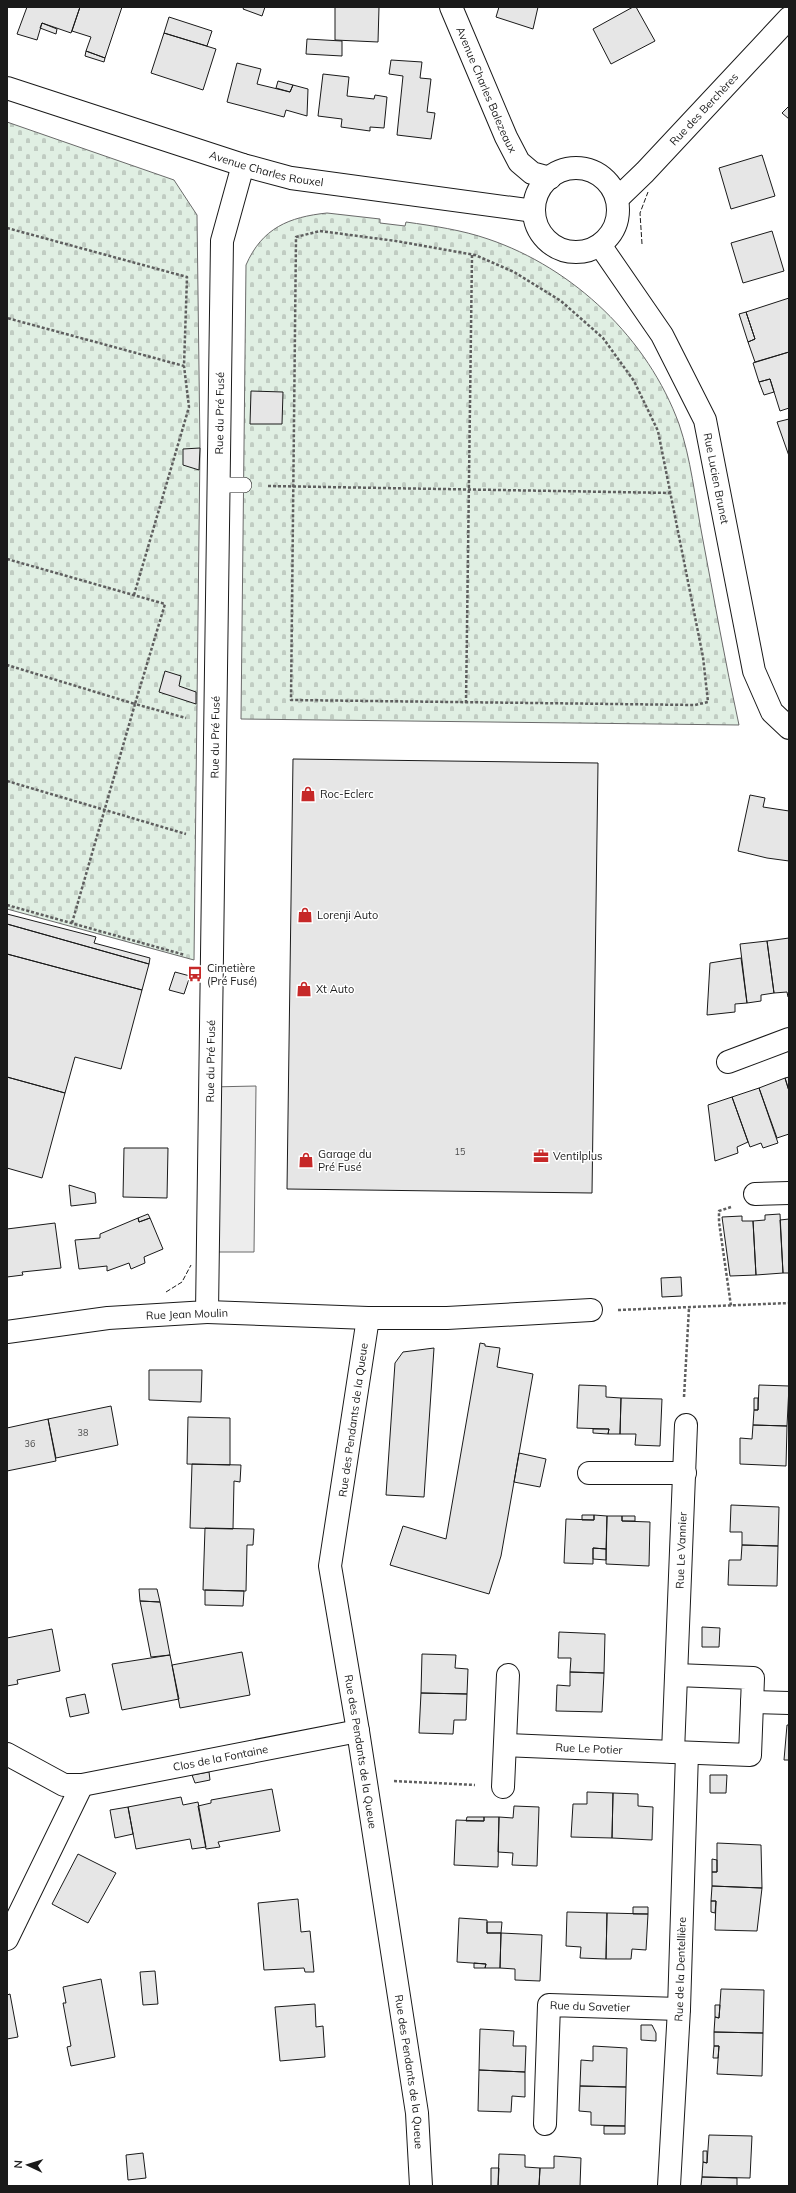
<svg xmlns="http://www.w3.org/2000/svg" width="796" height="2193" font-family="Mulish,sans-serif">
	<style>
		.cemetery { fill: url(#cemetery-stones); stroke: #6a6a6a }
		.parking { fill: #ededed; stroke: #6a6a6a }
		.building { fill: #e6e6e6; stroke: #1a1a1a }
		.lines { fill: none; stroke-linecap: round; stroke-linejoin: round }
		.service-casing { stroke: #1a1a1a; stroke-width: 16 }
		.minor-casing { stroke: #1a1a1a; stroke-width: 24 }
		.tertiary-casing { stroke: #1a1a1a; stroke-width: 24 }
		.path { stroke: #5f5f5f; stroke-width: 2.5; stroke-dasharray: 3 2; stroke-linecap: butt }
		.service { stroke: #fff; stroke-width: 15 }
		.minor { stroke: #fff; stroke-width: 22 }
		.tertiary { stroke: #fff; stroke-width: 22 }
		.fence { stroke: #1a1a1a; stroke-width: 1; stroke-dasharray: 5 2; stroke-linecap: butt }
		.labels { text-anchor: middle; dominant-baseline: central; stroke-width: 3; stroke-linejoin: round; paint-order: stroke }
		.number-label { font-size: 9px; fill: #4d4d4d }
		.street-label { font-size: 11px; fill: #1a1a1a; stroke: #fff }
		.poi-label { font-size: 11px; fill: #1a1a1a; stroke: #fff; text-anchor: start }
	</style>
	<defs>
		<pattern id="cemetery-stones" width="16" height="16" patternUnits="userSpaceOnUse"><rect width="16" height="16" fill="#e0efe3"/><path d="M2 7V4a2 2 0 0 1 4 0v3zM10 15v-3a2 2 0 0 1 4 0v3z" fill="#c0ccc2"/></pattern>
	</defs>
	<rect width="100%" height="100%" fill="#fff"/>
	<path class="cemetery" d="M 7,122 L 174,180 L 197,215 L 200,448 L 194,960 L 7,909 Z
		M 327,213 L 380,219 L 380,223 L 405,226 L 406,222 C 434,226 462,230 488,239 C 574,268 648,339 679,424 C 691,459 695,498 702,535 C 714,598 725,662 739,725 L 241,719 L 246,265 C 262,228 289,217 327,213 Z"/>
	<path class="parking" d="M 256,1086 L 254,1252 L 209,1252 L 210,1087 Z"/>
	<path class="building" d="M 27,7 L 80,7 L 71,33 L 42,23 L 37,40 L 17,34 Z
		M 80,7 L 122,7 L 105,58 L 86,51 L 91,37 L 72,31 Z
		M 244,7 L 265,7 L 262,16 L 243,9 Z
		M 335,7 L 379,7 L 378,42 L 335,40 Z
		M 499,7 L 538,7 L 533,29 L 496,17 Z
		M 633,7 L 636,7 L 655,41 L 611,64 L 593,29 Z
		M 169,17 L 212,31 L 207,46 L 164,33 Z
		M 42,23 L 57,29 L 56,34 L 40,28 Z
		M 164,33 L 216,49 L 203,90 L 151,73 Z
		M 307,39 L 342,41 L 342,56 L 306,54 Z
		M 86,51 L 105,58 L 104,62 L 85,56 Z
		M 391,60 L 422,62 L 420,78 L 431,79 L 427,112 L 435,113 L 431,139 L 397,135 L 403,76 L 389,74 Z
		M 237,63 L 261,69 L 257,84 L 290,92 L 293,85 L 308,89 L 307,116 L 286,110 L 284,117 L 227,102 Z
		M 323,74 L 349,77 L 347,96 L 374,99 L 375,95 L 387,97 L 384,128 L 370,127 L 370,131 L 341,127 L 342,119 L 318,116 Z
		M 278,81 L 293,85 L 290,92 L 276,88 Z
		M 789,106 L 789,119 L 782,113 Z
		M 762,155 L 775,196 L 731,209 L 719,168 Z
		M 772,231 L 784,271 L 743,283 L 731,243 Z
		M 789,298 L 789,352 L 755,362 L 748,342 L 755,339 L 746,312 Z
		M 746,312 L 755,339 L 748,342 L 739,314 Z
		M 789,352 L 789,408 L 780,411 L 770,379 L 759,382 L 753,363 Z
		M 770,379 L 774,392 L 764,395 L 759,382 Z
		M 251,391 L 283,392 L 282,424 L 250,424 Z
		M 789,419 L 789,456 L 777,422 Z
		M 200,448 L 199,470 L 183,465 L 183,449 Z
		M 165,671 L 181,676 L 179,686 L 196,692 L 196,704 L 159,692 Z
		M 293,759 L 598,763 L 592,1193 L 287,1189 Z
		M 750,795 L 765,798 L 763,807 L 789,811 L 789,861 L 767,858 L 738,851 Z
		M 7,914 L 96,937 L 94,943 L 150,958 L 149,964 L 7,924 Z
		M 7,924 L 149,964 L 142,990 L 7,954 Z
		M 789,938 L 789,997 L 788,997 L 787,992 L 774,993 L 767,941 Z
		M 767,941 L 774,993 L 761,995 L 761,1001 L 747,1003 L 740,944 Z
		M 7,954 L 142,990 L 121,1069 L 75,1057 L 65,1093 L 7,1077 Z
		M 741,958 L 747,1003 L 735,1004 L 735,1012 L 707,1015 L 710,963 Z
		M 175,972 L 190,976 L 184,994 L 169,990 Z
		M 7,1077 L 65,1093 L 42,1178 L 7,1168 Z
		M 789,1077 L 789,1091 L 785,1078 Z
		M 785,1078 L 789,1091 L 789,1134 L 777,1138 L 759,1088 Z
		M 759,1088 L 778,1143 L 763,1148 L 761,1143 L 750,1147 L 732,1097 Z
		M 732,1097 L 748,1142 L 737,1147 L 738,1153 L 715,1161 L 708,1105 Z
		M 124,1148 L 168,1148 L 167,1198 L 123,1197 Z
		M 69,1185 L 95,1193 L 96,1203 L 71,1206 Z
		M 148,1214 L 150,1218 L 139,1222 L 138,1218 Z
		M 780,1214 L 783,1273 L 756,1275 L 753,1221 L 765,1220 L 765,1215 Z
		M 742,1216 L 742,1221 L 753,1221 L 756,1275 L 730,1276 L 722,1217 Z
		M 138,1218 L 139,1222 L 150,1218 L 163,1249 L 144,1257 L 145,1263 L 131,1269 L 129,1263 L 107,1271 L 107,1266 L 79,1269 L 75,1240 L 100,1238 L 100,1234 Z
		M 789,1219 L 789,1273 L 783,1273 L 780,1220 Z
		M 55,1223 L 61,1268 L 22,1272 L 23,1275 L 7,1277 L 7,1229 Z
		M 681,1277 L 682,1296 L 662,1297 L 661,1278 Z
		M 480,1343 L 485,1344 L 485,1346 L 500,1348 L 497,1367 L 533,1374 L 501,1556 L 489,1594 L 390,1565 L 403,1526 L 446,1539 Z
		M 434,1348 L 424,1497 L 386,1495 L 395,1363 L 403,1352 Z
		M 149,1370 L 202,1370 L 201,1402 L 149,1400 Z
		M 579,1385 L 606,1386 L 606,1397 L 621,1398 L 620,1434 L 608,1434 L 609,1429 L 577,1428 Z
		M 759,1385 L 789,1386 L 787,1426 L 753,1425 L 754,1410 L 758,1410 Z
		M 621,1398 L 662,1399 L 660,1446 L 635,1445 L 636,1434 L 620,1434 Z
		M 754,1398 L 758,1398 L 758,1410 L 754,1410 Z
		M 111,1406 L 118,1445 L 56,1458 L 48,1419 Z
		M 188,1417 L 230,1418 L 230,1465 L 187,1464 Z
		M 48,1419 L 56,1461 L 7,1471 L 7,1428 Z
		M 753,1425 L 787,1426 L 786,1466 L 740,1464 L 740,1438 L 752,1439 Z
		M 593,1429 L 609,1429 L 608,1434 L 593,1433 Z
		M 519,1453 L 546,1459 L 540,1487 L 514,1482 Z
		M 192,1464 L 241,1465 L 240,1482 L 234,1481 L 233,1529 L 190,1528 Z
		M 731,1505 L 779,1507 L 778,1546 L 742,1545 L 742,1532 L 730,1532 Z
		M 582,1515 L 594,1515 L 594,1520 L 582,1520 Z
		M 594,1515 L 607,1516 L 606,1549 L 593,1548 L 593,1564 L 564,1563 L 566,1519 L 594,1520 Z
		M 607,1516 L 622,1516 L 622,1521 L 650,1522 L 649,1566 L 606,1564 Z
		M 622,1516 L 635,1516 L 635,1521 L 622,1521 Z
		M 205,1528 L 254,1529 L 253,1545 L 247,1545 L 246,1591 L 203,1590 Z
		M 742,1545 L 778,1546 L 777,1586 L 728,1585 L 729,1560 L 741,1560 Z
		M 593,1548 L 606,1549 L 606,1560 L 593,1559 Z
		M 139,1589 L 157,1589 L 160,1602 L 140,1601 Z
		M 205,1590 L 244,1591 L 243,1606 L 205,1605 Z
		M 140,1601 L 160,1602 L 170,1655 L 151,1657 Z
		M 702,1627 L 720,1628 L 719,1647 L 702,1647 Z
		M 52,1629 L 60,1671 L 17,1680 L 18,1684 L 7,1686 L 7,1638 Z
		M 559,1632 L 605,1634 L 604,1673 L 570,1672 L 571,1658 L 558,1658 Z
		M 242,1652 L 250,1695 L 180,1708 L 172,1665 Z
		M 422,1654 L 456,1655 L 455,1668 L 468,1669 L 467,1694 L 421,1693 Z
		M 170,1655 L 179,1699 L 122,1710 L 112,1664 Z
		M 570,1672 L 604,1673 L 602,1712 L 556,1711 L 557,1685 L 570,1686 Z
		M 421,1693 L 467,1694 L 466,1720 L 454,1720 L 453,1734 L 419,1733 Z
		M 85,1694 L 89,1713 L 70,1717 L 66,1698 Z
		M 787,1725 L 789,1725 L 789,1760 L 784,1760 Z
		M 209,1772 L 210,1780 L 195,1783 L 192,1775 Z
		M 710,1775 L 727,1775 L 726,1793 L 710,1793 Z
		M 272,1789 L 280,1831 L 218,1842 L 220,1847 L 206,1849 L 198,1806 L 211,1803 L 211,1800 Z
		M 587,1792 L 613,1793 L 612,1838 L 571,1837 L 573,1804 L 587,1804 Z
		M 613,1793 L 638,1794 L 638,1806 L 653,1807 L 652,1840 L 612,1838 Z
		M 181,1797 L 183,1805 L 198,1802 L 206,1847 L 192,1849 L 190,1839 L 136,1849 L 128,1807 Z
		M 514,1806 L 539,1807 L 537,1866 L 512,1865 L 513,1853 L 498,1852 L 499,1817 L 513,1818 Z
		M 128,1807 L 133,1834 L 115,1838 L 110,1810 Z
		M 467,1817 L 484,1817 L 484,1821 L 466,1821 Z
		M 484,1817 L 499,1817 L 498,1867 L 454,1865 L 456,1820 L 484,1821 Z
		M 717,1843 L 761,1845 L 762,1888 L 712,1886 L 712,1872 L 717,1872 Z
		M 78,1854 L 116,1873 L 88,1923 L 52,1904 Z
		M 712,1859 L 717,1860 L 717,1872 L 712,1872 Z
		M 712,1886 L 762,1888 L 757,1931 L 715,1930 L 716,1901 L 711,1901 Z
		M 298,1899 L 301,1932 L 310,1931 L 314,1972 L 305,1972 L 304,1968 L 264,1970 L 258,1903 Z
		M 711,1901 L 716,1901 L 715,1913 L 711,1912 Z
		M 633,1907 L 648,1907 L 648,1914 L 633,1914 Z
		M 567,1912 L 607,1913 L 606,1959 L 580,1958 L 581,1947 L 566,1946 Z
		M 607,1913 L 648,1914 L 646,1950 L 632,1949 L 631,1959 L 606,1959 Z
		M 459,1918 L 487,1920 L 487,1933 L 501,1933 L 500,1968 L 485,1968 L 486,1964 L 457,1962 Z
		M 487,1922 L 502,1922 L 501,1933 L 487,1933 Z
		M 501,1933 L 542,1935 L 540,1981 L 515,1980 L 515,1969 L 500,1968 Z
		M 474,1963 L 486,1964 L 485,1968 L 474,1968 Z
		M 155,1971 L 158,2004 L 143,2005 L 140,1972 Z
		M 101,1979 L 115,2057 L 71,2066 L 67,2047 L 71,2046 L 63,2003 L 66,2003 L 63,1987 Z
		M 721,1989 L 764,1990 L 763,2033 L 714,2032 L 715,2017 L 719,2018 Z
		M 10,1994 L 18,2037 L 7,2039 L 7,1995 Z
		M 315,2004 L 316,2027 L 323,2026 L 325,2057 L 280,2061 L 275,2007 Z
		M 715,2005 L 720,2005 L 719,2018 L 715,2017 Z
		M 641,2025 L 652,2025 L 656,2033 L 656,2041 L 641,2040 Z
		M 480,2029 L 514,2031 L 513,2046 L 526,2046 L 525,2072 L 479,2070 Z
		M 714,2032 L 763,2033 L 762,2076 L 717,2074 L 719,2046 L 714,2046 Z
		M 593,2046 L 627,2048 L 626,2087 L 580,2086 L 581,2060 L 593,2061 Z
		M 714,2046 L 719,2046 L 718,2058 L 713,2058 Z
		M 479,2070 L 525,2072 L 525,2097 L 512,2096 L 511,2112 L 478,2111 Z
		M 580,2086 L 626,2087 L 625,2126 L 591,2125 L 591,2112 L 579,2111 Z
		M 604,2126 L 625,2126 L 625,2134 L 604,2134 Z
		M 709,2135 L 752,2136 L 750,2178 L 702,2177 L 703,2162 L 707,2163 Z
		M 703,2151 L 707,2151 L 707,2163 L 703,2162 Z
		M 143,2153 L 146,2178 L 128,2180 L 126,2155 Z
		M 499,2154 L 525,2155 L 525,2167 L 540,2168 L 539,2186 L 498,2186 Z
		M 554,2156 L 581,2158 L 580,2186 L 539,2186 L 540,2168 L 554,2168 Z
		M 491,2168 L 499,2168 L 498,2186 L 491,2186 Z
		M 702,2177 L 737,2178 L 737,2186 L 701,2186 Z"/>
	<g class="lines">
		<g class="service-casing">
			<path id="service" d="M 218,485 L 244,485"/>
		</g>
		<g class="minor-casing">
			<g id="minor">
				<path d="M 728,1062 L 789,1039"/>
				<path d="M 755,1194 L 789,1193"/>
				<path d="M 207,1312 L 368,1318 L 447,1318 L 591,1310"/>
				<path id="s1" d="M 368,1318 L 330,1566 L 358,1731 L 417,2113 L 421,2186"/>
				<path d="M 589,1473 L 685,1473"/>
				<path id="s2" d="M 676,1675 L 753,1678 L 750,1755 L 673,1752 L 686,1425"/>
				<path d="M 752,1702 L 789,1703"/>
				<path id="s3" d="M 505,1745 L 673,1752"/>
				<path id="s4" d="M 7,1754 L 64,1785 L 82,1785 L 358,1731"/>
				<path d="M 503,1787 L 508,1675"/>
				<path d="M 7,1939 L 82,1785"/>
				<path id="s5" d="M 545,2124 L 549,2005 L 679,2009"/>
				<path id="s6" d="M 669,2186 L 679,2009 L 687,1753"/>
			</g>
		</g>
		<g class="tertiary-casing">
			<g id="tertiary">
				<path id="s7" d="M 451,7 L 506,137 L 519,162 L 532,173 L 550,178"/>
				<path id="s8" d="M 7,88 L 243,165 L 291,178 L 534,211"/>
				<circle cx="576" cy="210" r="42"/>
				<path id="s9" d="M 617,199 L 645,172 L 789,18"/>
				<path id="s10" d="M 600,245 L 662,335 L 705,420 L 754,671 L 772,712 L 789,728"/>
				<path id="s11" d="M 7,1332 L 108,1318 L 207,1312 L 222,241 L 243,165"/>
			</g>
		</g>
		<path class="path" d="M 7,228 L 187,277 L 184,366 L 7,318
			M 320,231 L 396,241 L 475,255 L 514,272 L 561,301 L 603,338 L 634,381 L 658,431 L 703,657 L 708,702 L 695,705 L 291,700 L 296,237 Z
			M 268,486 L 672,493
			M 7,559 L 165,604 L 135,704 L 7,665
			M 134,595 L 189,407 L 184,366
			M 466,703 L 472,255
			M 7,781 L 186,834
			M 7,905 L 185,955
			M 72,923 L 135,704 L 186,718
			M 731,1207 L 719,1211 L 719,1222 L 731,1306
			M 618,1310 L 789,1303
			M 684,1397 L 689,1308
			M 394,1781 L 475,1785"/>
		<use href="#service" class="service"/>
		<use href="#minor" class="minor"/>
		<use href="#tertiary" class="tertiary"/>
		<path class="fence" d="M 642,244 L 640,213 L 648,192
			M 166,1292 L 182,1282 L 191,1265"/>
	</g>
	<defs>
		<g id="shop-bare" transform="scale(1.2)"><path d="M-5-2.5h2.3a2.7 3.5 0 0 1 5.4 0H5L5.5 6h-11ZM-1.5-2.5h3a1.5 2.3 0 0 0-3 0Z" fill="#c62828" stroke="#fff" stroke-width="2.5" paint-order="stroke"/></g>
		<g id="bus-bare" transform="scale(1.2)"><path d="M-5-6H5V4H4V6H2V4H-2V6H-4V4H-5ZM-3.5-4V0h7V-4ZM-3.5 1.2v1.5H-2V1.2ZM2 1.2v1.5H3.5V1.2Z" fill="#c62828" stroke="#fff" stroke-width="2.5" paint-order="stroke"/></g>
		<g id="office-bare" transform="scale(1.2)"><path d="M-6-3h4V-5.5h4V-3h4V5H-6ZM-1-4.5V-3h2v-1.5ZM-6 0V1H6V0Z" fill="#c62828" stroke="#fff" stroke-width="2.5" paint-order="stroke"/></g>
	</defs>
	<g fill-rule="evenodd">
		<use href="#shop-bare" x="308" y="794"/>
		<use href="#shop-bare" x="305" y="915"/>
		<use href="#bus-bare" x="195" y="974"/>
		<use href="#shop-bare" x="304" y="989"/>
		<use href="#office-bare" x="541" y="1156"/>
		<use href="#shop-bare" x="306" y="1160"/>
	</g>
	<g class="labels">
		<g class="number-label">
			<text x="460" y="1151">15</text>
			<text x="83" y="1432">38</text>
			<text x="30" y="1443">36</text>
		</g>
		<g class="street-label">
			<text stroke="none"><textPath href="#s7" startOffset="90">Avenue Charles Balezeaux</textPath></text>
			<text stroke="none"><textPath href="#s9" startOffset="125">Rue des Berchères</textPath></text>
			<text stroke="none"><textPath href="#s8" startOffset="272">Avenue Charles Rouxel</textPath></text>
			<text stroke="none"><textPath href="#s11" startOffset="1100">Rue du Pré Fusé</textPath></text>
			<text stroke="none"><textPath href="#s10" startOffset="264">Rue Lucien Brunet</textPath></text>
			<text stroke="none"><textPath href="#s11" startOffset="776">Rue du Pré Fusé</textPath></text>
			<text stroke="none"><textPath href="#s11" startOffset="452">Rue du Pré Fusé</textPath></text>
			<text transform="translate(187 1314) rotate(-2)">Rue Jean Moulin</text>
			<text transform="translate(353 1420) rotate(-82)">Rue des Pendants de la Queue</text>
			<text stroke="none"><textPath href="#s2" startOffset="433">Rue Le Vannier</textPath></text>
			<text stroke="none"><textPath href="#s3" startOffset="84">Rue Le Potier</textPath></text>
			<text stroke="none"><textPath href="#s1" startOffset="439">Rue des Pendants de la Queue</textPath></text>
			<text stroke="none"><textPath href="#s4" startOffset="224">Clos de la Fontaine</textPath></text>
			<text stroke="none"><textPath href="#s6" startOffset="217">Rue de la Dentellière</textPath></text>
			<text stroke="none"><textPath href="#s5" startOffset="160">Rue du Savetier</textPath></text>
			<text stroke="none"><textPath href="#s1" startOffset="763">Rue des Pendants de la Queue</textPath></text>
		</g>
		<g class="poi-label">
			<text x="320" y="794">Roc-Eclerc</text>
			<text x="317" y="915">Lorenji Auto</text>
			<text x="207" y="968">Cimetière<tspan x="207" dy="13">(Pré Fusé)</tspan></text>
			<text x="316" y="989">Xt Auto</text>
			<text x="318" y="1154">Garage du<tspan x="318" dy="13">Pré Fusé</tspan></text>
			<text x="553" y="1156">Ventilplus</text>
		</g>
	</g>
	<rect width="796" height="2193" fill="none" stroke="#1a1a1a" stroke-width="16"/>
	<g transform="translate(28 2165) rotate(274)" stroke="#ffffff" stroke-width="3" paint-order="stroke">
	<path d="M0-3L7 15L0 10L-7 15Z" fill="#1a1a1a"/>
	<text y="-6" font-size="11" font-weight="bold" text-anchor="middle" fill="#1a1a1a">N</text>
	</g>
</svg>
